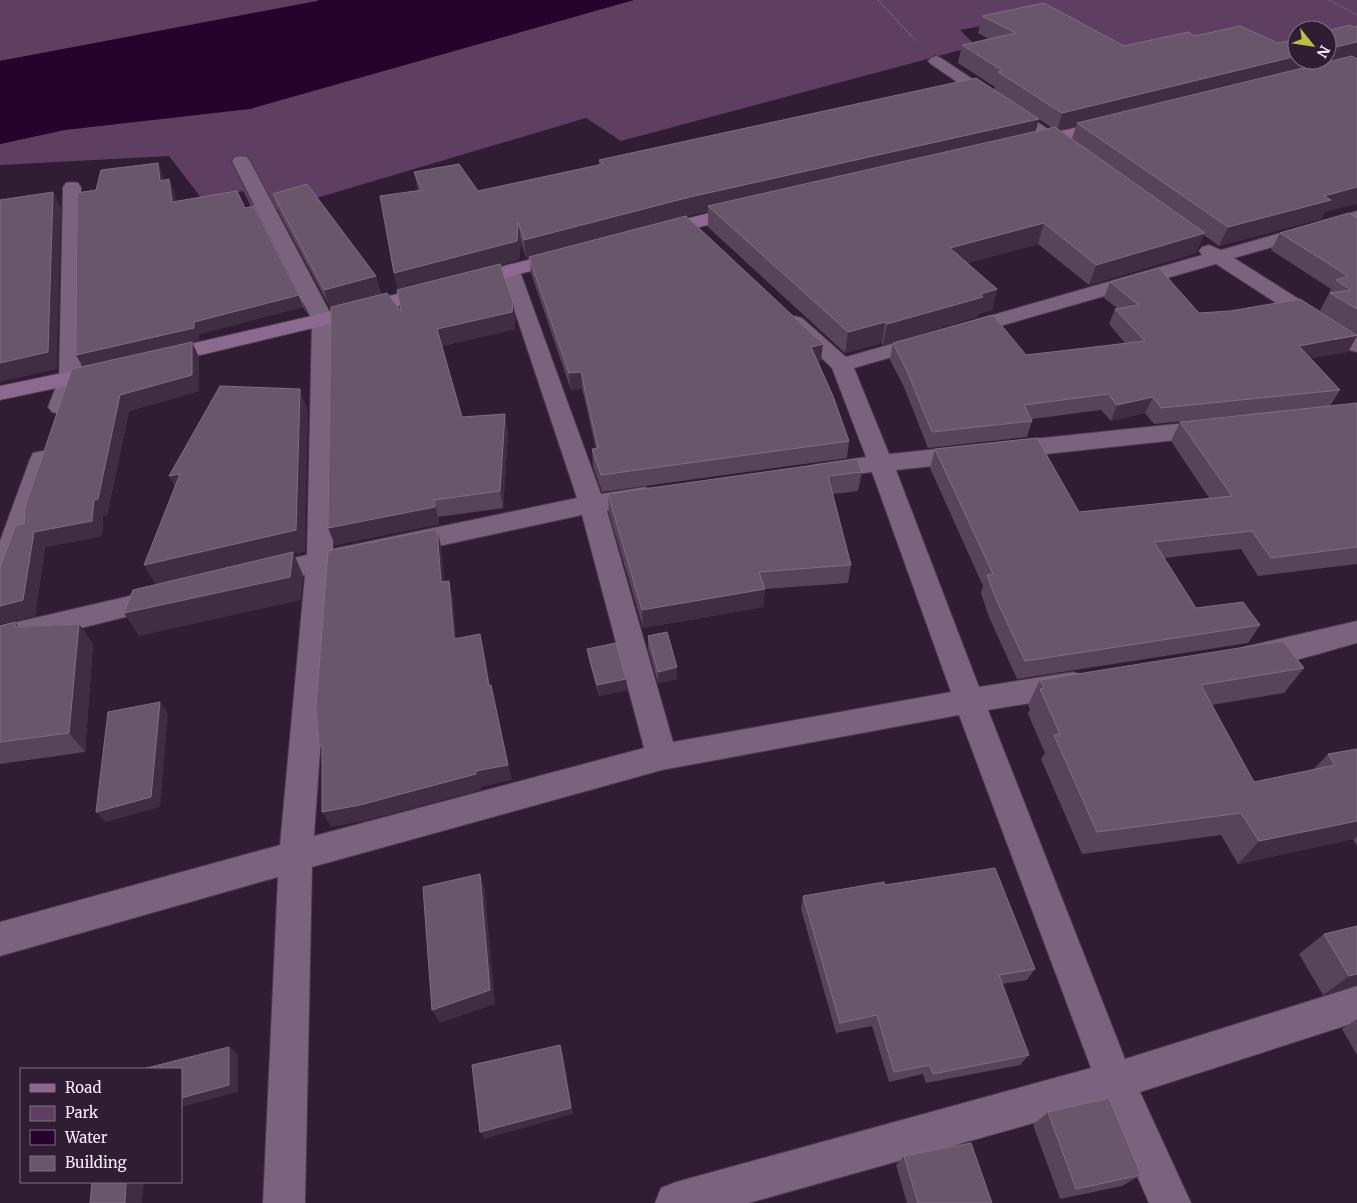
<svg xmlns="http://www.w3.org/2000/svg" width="1357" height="1203" font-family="Merriweather,serif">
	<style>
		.green { fill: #5e3f62 }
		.water { fill: #25032a }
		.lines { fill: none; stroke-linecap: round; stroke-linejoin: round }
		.street-casing { stroke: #4a384b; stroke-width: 2 }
		.secondary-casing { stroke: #4a384b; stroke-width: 2 }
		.path { stroke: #7f6e81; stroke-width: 2; stroke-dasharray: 1 2; stroke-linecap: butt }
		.street { fill: #7a637d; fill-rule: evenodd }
		.secondary { fill: #8c6a90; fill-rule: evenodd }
		.wall { fill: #58445a; fill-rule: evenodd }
		.shaded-wall { fill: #412d43 }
		.building { fill: #69566b; stroke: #806d82 }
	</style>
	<rect width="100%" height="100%" fill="#301d33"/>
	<path class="green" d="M 0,0 L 321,0 L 0,61 Z
		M 634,0 L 1357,0 L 1357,29 L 1327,40 L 1327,30 L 1297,30 L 1297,51 L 1120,53 L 1048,13 L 960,30 L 976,46 L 621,141 L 586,118 L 256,216 L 243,191 L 202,199 L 169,156 L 0,165 L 0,144 Z"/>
	<path class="water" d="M 317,0 L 634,0 L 250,109 L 65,130 L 0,144 L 0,61 L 319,1 Z"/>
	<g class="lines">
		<g class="street-casing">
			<path id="street" d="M 936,56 L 941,58 L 1078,149 L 1081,153 L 1078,157 L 1072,158 L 1066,157 L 931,64 L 928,61 L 931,58 Z
				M 241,156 L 247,157 L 250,161 L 334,320 L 333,549 L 577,498 L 501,270 L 504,266 L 511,264 L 518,266 L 601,494 L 645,487 L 654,490 L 658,496 L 654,502 L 607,511 L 673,742 L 951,692 L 872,472 L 822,479 L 813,477 L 810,471 L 813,465 L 866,457 L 832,368 L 788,326 L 784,322 L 788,318 L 795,316 L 802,318 L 846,357 L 1202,255 L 1199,251 L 1202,247 L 1209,245 L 1221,250 L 1357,211 L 1357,223 L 1234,258 L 1357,336 L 1357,352 L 1349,350 L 1216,264 L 854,368 L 889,454 L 1214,420 L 1222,423 L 1226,428 L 1222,433 L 1214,436 L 896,470 L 979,687 L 1073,672 L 1083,675 L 1088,684 L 1083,693 L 1073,696 L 988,710 L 1125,1059 L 1357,986 L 1357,1022 L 1140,1092 L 1191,1203 L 1149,1203 L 1105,1103 L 749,1203 L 655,1203 L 661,1188 L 676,1182 L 1091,1068 L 959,715 L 662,770 L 312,867 L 305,1203 L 263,1203 L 278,877 L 0,956 L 0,922 L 280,845 L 305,575 L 262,584 L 252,581 L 249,574 L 252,567 L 307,555 L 312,320 L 232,161 L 235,157 ZM 582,515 L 644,748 L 314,836 L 333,569 Z
				M 72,182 L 78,183 L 81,187 L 81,379 L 68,412 L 60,414 L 52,412 L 48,407 L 59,379 L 63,187 L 66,183 Z
				M 42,451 L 51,453 L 54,459 L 13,578 L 10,585 L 0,588 L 0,541 L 30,459 L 33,453 Z
				M 164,588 L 174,591 L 178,598 L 174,605 L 0,648 L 0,626 Z
				M 1357,621 L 1357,643 C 1329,650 1269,672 1244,663 L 1240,655 L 1244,647 Z"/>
		</g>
		<g class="secondary-casing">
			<path id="secondary" d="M 1110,119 L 1116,120 L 1118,124 L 1116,128 L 1031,149 L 1025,148 L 1022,144 L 1025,140 Z
				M 745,204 L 752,206 L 754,210 L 752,214 L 656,238 L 649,236 L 646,232 L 649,228 Z
				M 566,250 L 573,252 L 576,256 L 573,260 L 330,324 L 159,365 L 151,363 L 148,358 L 151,353 L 320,314 Z
				M 105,364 L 113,366 L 116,371 L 113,376 L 0,400 L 0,386 Z"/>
		</g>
		<path class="path" d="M 878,0 L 915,40
			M 1329,0 L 1357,15"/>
		<use href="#street" class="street"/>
		<use href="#secondary" class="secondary"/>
	</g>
	<path class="wall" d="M 982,16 L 1124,46 L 1195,36 L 1278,43 L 1356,58 L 1325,212 L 1321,219 L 1219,246 L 1204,235 L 1196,253 L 1089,285 L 1038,244 L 967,263 L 997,289 L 992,310 L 978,314 L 977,317 L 883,345 L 882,343 L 845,353 L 708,227 L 708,211 L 686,216 L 821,360 L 818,361 L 849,441 L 847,458 L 602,492 L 593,466 L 592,449 L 596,449 L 582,388 L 571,390 L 531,273 L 530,257 L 526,258 L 521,241 L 519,260 L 500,265 L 515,319 L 515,329 L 442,346 L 462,417 L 508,432 L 503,508 L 438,517 L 439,524 L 335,545 L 331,309 L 279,213 L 273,194 L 376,276 L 381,294 L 401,311 L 398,290 L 394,273 L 418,190 L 414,172 L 478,191 L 599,165 L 599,160 L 994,90 L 995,87 L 958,63 L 962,45 L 989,39 L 978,33 ZM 1039,119 L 1052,128 L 1035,132 ZM 1076,126 L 1072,139 L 1059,131 Z
		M 158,163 L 162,175 L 163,180 L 174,191 L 175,201 L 245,208 L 303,303 L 307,315 L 303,307 L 199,334 L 199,340 L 192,342 L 199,357 L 199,391 L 129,411 L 107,515 L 103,516 L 102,536 L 45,547 L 35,616 L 0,624 L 0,567 L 24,524 Z
		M 1357,218 L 1357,334 L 1320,311 L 1331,289 L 1271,250 L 1280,233 Z
		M 1110,282 L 1199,313 L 1348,352 L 1311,358 L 1340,390 L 1330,406 L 1154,424 L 1145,413 L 1111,421 L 1101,410 L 1032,419 L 1032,421 L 1027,437 L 928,448 L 904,387 L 890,360 L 893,343 L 1026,355 L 1126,344 L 1109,324 L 1115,309 L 1117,308 L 1104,298 Z
		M 1357,403 L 1357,564 L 1258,576 L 1241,549 L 1164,558 L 1196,608 L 1260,625 L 1248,643 L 1017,679 L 989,617 L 981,593 L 983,586 L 930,468 L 935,449 L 1079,512 L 1209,498 L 1171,441 L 1180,422 Z
		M 862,472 L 858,491 L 833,494 L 851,565 L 848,583 L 765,589 L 763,607 L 643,628 L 609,513 L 608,494 Z
		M 15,622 L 19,626 L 79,624 L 93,644 L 85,752 L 0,764 L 0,626 Z
		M 648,636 L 677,679 L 658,683 L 648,648 Z
		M 587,649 L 626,679 L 627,690 L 599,696 L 589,661 Z
		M 1304,668 L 1284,693 L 1212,705 L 1254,782 L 1313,770 L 1328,754 L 1357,749 L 1357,846 L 1353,839 L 1238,864 L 1221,835 L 1082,854 L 1041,759 L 1045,753 L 1028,714 L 1030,709 L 1028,705 L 1040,680 Z
		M 885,885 L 1035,969 L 1027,980 L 1002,984 L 1029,1055 L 1020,1065 L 926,1083 L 923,1074 L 889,1082 L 872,1026 L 836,1033 L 801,909 L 803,896 Z
		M 1357,926 L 1357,985 L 1323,995 L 1299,954 L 1324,934 Z
		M 1357,1019 L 1357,1055 L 1342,1029 Z
		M 1048,1112 L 1141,1175 L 1122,1186 L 1060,1199 L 1033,1125 Z
		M 904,1156 L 992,1203 L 907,1203 L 896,1165 Z"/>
	<path class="shaded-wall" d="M 1357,42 L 1357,58 L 1081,125 L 1077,123 L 1076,126 L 1057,131 L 1062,113 L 1297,56 L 1297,60 L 1327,60 L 1327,49 Z
		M 1039,119 L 1034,136 L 708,206 L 708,211 L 526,258 L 524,240 L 690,197 Z
		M 158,163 L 162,175 L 164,192 L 160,181 Z
		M 169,179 L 174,191 L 177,214 L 172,202 Z
		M 1357,187 L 1357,204 L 1325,212 L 1321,219 L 1219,246 L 1228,227 L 1324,196 Z
		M 53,192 L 61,208 L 57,369 L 0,382 L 0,363 Z
		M 518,222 L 521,241 L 519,260 L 398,292 L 394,273 Z
		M 1044,223 L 1038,244 L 946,269 L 950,248 Z
		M 1205,233 L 1196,253 L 1089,285 L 1096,265 Z
		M 376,276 L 381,296 L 330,309 L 324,290 Z
		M 997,289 L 992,310 L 978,314 L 977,317 L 883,345 L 887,324 Z
		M 299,295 L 303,307 L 199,334 L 199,340 L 192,342 L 199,357 L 199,391 L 129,411 L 107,515 L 103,516 L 102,536 L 45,547 L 35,616 L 0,624 L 0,606 L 34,532 L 83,367 L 76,355 L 194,322 Z
		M 513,302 L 515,319 L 515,329 L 441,346 L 437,329 Z
		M 885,322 L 882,343 L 845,353 L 848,332 Z
		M 1357,336 L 1348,352 L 1290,362 L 1299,346 Z
		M 823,344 L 821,360 L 809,364 L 811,347 Z
		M 581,372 L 582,388 L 571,390 L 569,373 Z
		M 300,389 L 308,411 L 305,552 L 294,554 L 303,575 L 301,600 L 139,636 L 124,613 L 157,587 L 144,565 Z
		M 1153,397 L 1145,413 L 1111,421 L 1117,405 Z
		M 505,414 L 508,432 L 503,508 L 500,491 Z
		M 180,474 L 181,498 L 169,476 Z
		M 434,500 L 438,517 L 439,524 L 335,545 L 328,528 Z
		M 437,529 L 441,546 L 446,599 L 441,582 Z
		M 449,581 L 453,598 L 458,656 L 454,639 Z
		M 765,589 L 763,607 L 643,628 L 642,610 Z
		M 79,624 L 93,644 L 85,752 L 69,733 Z
		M 480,634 L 484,650 L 493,702 L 489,686 Z
		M 677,667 L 677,679 L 658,683 L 658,672 Z
		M 626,679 L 627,690 L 599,696 L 597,685 Z
		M 491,685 L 512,780 L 481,787 L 481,790 L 368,820 L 331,827 L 322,812 L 476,771 Z
		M 160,702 L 168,714 L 160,807 L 106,822 L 96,812 Z
		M 1357,821 L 1357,836 L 1353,839 L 1238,864 L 1259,841 Z
		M 480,874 L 485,890 L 495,1004 L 440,1023 L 432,1010 Z
		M 1357,974 L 1357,985 L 1323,995 L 1349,976 Z
		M 560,1045 L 563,1052 L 573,1114 L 484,1139 L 480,1132 Z
		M 229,1047 L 238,1054 L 238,1092 L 181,1107 L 181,1098 Z
		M 126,1182 L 144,1182 L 142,1203 L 125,1203 Z"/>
	<path class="building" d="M 1044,3 L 1124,46 L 1188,32 L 1195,36 L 1240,26 L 1278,43 L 1297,39 L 1297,56 L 1062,113 L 998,72 L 1003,71 L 962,45 L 1016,33 L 982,16 Z
		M 1350,25 L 1353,27 L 1357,26 L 1357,42 L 1327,49 L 1327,31 Z
		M 1352,56 L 1357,59 L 1357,187 L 1324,196 L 1331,200 L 1228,227 L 1077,123 Z
		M 976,78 L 1039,119 L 690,197 L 524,240 L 518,222 L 517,241 L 394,273 L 380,196 L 422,190 L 414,172 L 459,164 L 478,191 L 603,164 L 599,160 Z
		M 1055,127 L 1205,233 L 1096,265 L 1044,223 L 950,248 L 997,289 L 981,294 L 983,297 L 887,324 L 885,322 L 848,332 L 708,206 Z
		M 158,163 L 160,181 L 169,179 L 172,202 L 237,191 L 245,208 L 254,206 L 303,303 L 299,295 L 194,322 L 194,328 L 76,355 L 77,193 L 96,190 L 101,170 Z
		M 307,184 L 376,276 L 324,290 L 273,194 Z
		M 53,192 L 48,352 L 0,363 L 0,200 Z
		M 1349,213 L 1357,218 L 1357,309 L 1330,293 L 1351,290 L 1336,280 L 1348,276 L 1280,233 Z
		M 686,216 L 823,344 L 811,347 L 833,396 L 849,441 L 601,475 L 592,449 L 598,448 L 581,372 L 569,373 L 529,257 Z
		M 500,264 L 513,302 L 512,312 L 437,329 L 462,417 L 505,414 L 500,491 L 434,500 L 435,507 L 328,528 L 331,307 L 387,293 L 401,311 L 397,290 Z
		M 1159,268 L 1199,313 L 1230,311 L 1300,299 L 1357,335 L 1299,346 L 1340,390 L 1161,408 L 1153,397 L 1117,405 L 1108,394 L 1024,405 L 1032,421 L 932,432 L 907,371 L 893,343 L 993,315 L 1026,355 L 1145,341 L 1115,309 L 1139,305 L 1110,282 Z
		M 192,342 L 192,375 L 120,395 L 98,499 L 94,500 L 92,521 L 34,532 L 23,600 L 0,606 L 0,567 L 16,525 L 24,524 L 25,507 L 72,369 Z
		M 220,386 L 300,389 L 296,530 L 144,565 L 180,474 L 169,476 Z
		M 1357,403 L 1357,547 L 1271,558 L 1252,531 L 1154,542 L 1196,608 L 1243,602 L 1260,625 L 1025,661 L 996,599 L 987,575 L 993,574 L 935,449 L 1037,438 L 1079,512 L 1232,496 L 1180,422 Z
		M 857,459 L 862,472 L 828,476 L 851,565 L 759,572 L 765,589 L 642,610 L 608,494 Z
		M 437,529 L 441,582 L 449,581 L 454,639 L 480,634 L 489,686 L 491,685 L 508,765 L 476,771 L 476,774 L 360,805 L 322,812 L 322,746 L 319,746 L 316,707 L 328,551 Z
		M 293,552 L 290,577 L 124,613 L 133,590 Z
		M 15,622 L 15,627 L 79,624 L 69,733 L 0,742 L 0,626 Z
		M 667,632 L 677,667 L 658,672 L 648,636 Z
		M 1283,641 L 1304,668 L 1201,685 L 1254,782 L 1335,765 L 1328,754 L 1357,749 L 1357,821 L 1259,841 L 1241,813 L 1097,832 L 1054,735 L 1060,734 L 1040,689 L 1044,688 L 1040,680 Z
		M 616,643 L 626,679 L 597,685 L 587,649 Z
		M 160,702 L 151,797 L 96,812 L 108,712 Z
		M 995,868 L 1035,969 L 999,975 L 1029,1055 L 933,1074 L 930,1065 L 894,1072 L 877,1015 L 840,1023 L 803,896 L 884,882 L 885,885 Z
		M 480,874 L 490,990 L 432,1010 L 423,887 Z
		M 1357,926 L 1357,974 L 1349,976 L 1324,934 Z
		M 560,1045 L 571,1108 L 480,1132 L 472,1065 Z
		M 229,1047 L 229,1085 L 181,1098 L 181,1069 L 143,1069 Z
		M 1109,1098 L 1141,1175 L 1076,1189 L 1048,1112 Z
		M 971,1143 L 992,1203 L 918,1203 L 904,1156 Z
		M 92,1182 L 126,1182 L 125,1203 L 90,1203 Z"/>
	<rect x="20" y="1068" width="162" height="115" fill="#301d33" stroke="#806f83"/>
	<rect x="30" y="1084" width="25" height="8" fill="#8c6a90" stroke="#806f83"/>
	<text x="65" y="1093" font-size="15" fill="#f9ebfa">Road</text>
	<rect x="30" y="1106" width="25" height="15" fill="#5e3f62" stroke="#806f83"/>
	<text x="65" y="1118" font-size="15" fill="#f9ebfa">Park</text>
	<rect x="30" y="1130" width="25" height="15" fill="#25032a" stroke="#806f83"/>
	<text x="65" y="1143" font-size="15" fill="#f9ebfa">Water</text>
	<rect x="30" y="1156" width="25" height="15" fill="#69566b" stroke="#806f83"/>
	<text x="65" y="1168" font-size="15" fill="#f9ebfa">Building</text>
	<g transform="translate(1312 45) rotate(120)"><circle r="24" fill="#301d33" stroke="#806f83"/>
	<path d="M0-4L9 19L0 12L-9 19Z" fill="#b8c147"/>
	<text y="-8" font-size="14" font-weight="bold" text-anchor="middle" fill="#f9ebfa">N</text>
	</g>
</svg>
